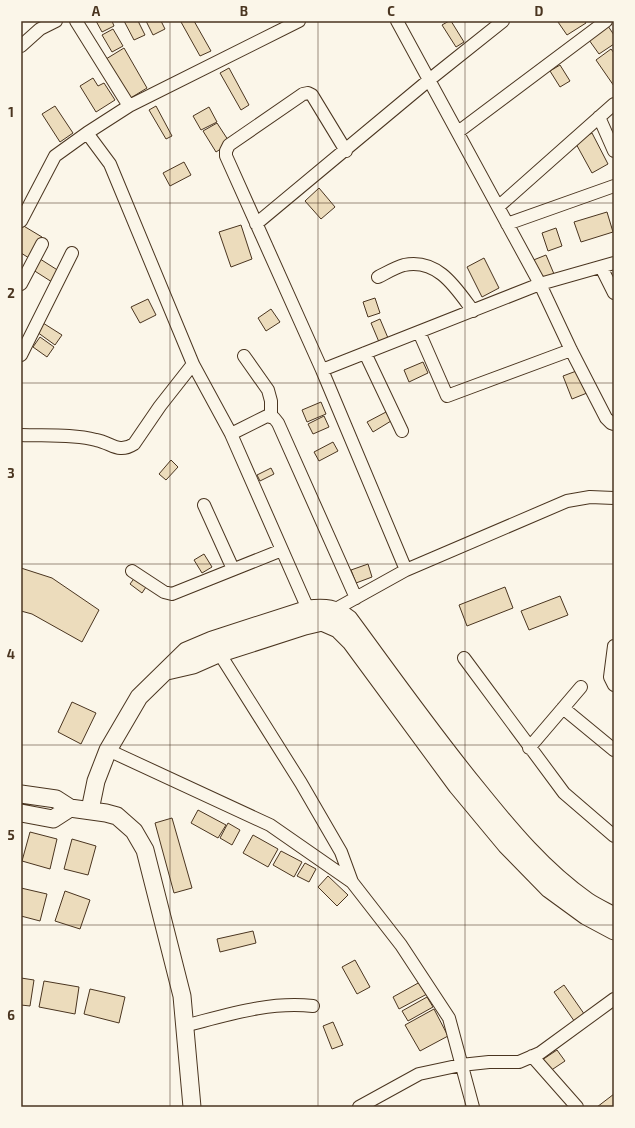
<svg xmlns="http://www.w3.org/2000/svg" width="635" height="1128" font-family="'Exo 2',sans-serif">
	<style>
		.building { fill: #ecdcbc; stroke: #4a3520 }
		.lines { fill: none; stroke-linecap: round; stroke-linejoin: round }
		.street-casing { stroke: #4a3520; stroke-width: 14 }
		.secondary-casing { stroke: #4a3520; stroke-width: 19 }
		.street { stroke: #fbf6e9; stroke-width: 12 }
		.secondary { stroke: #fbf6e9; stroke-width: 17 }
		.grid { fill: none; stroke: #4a3520; stroke-width: 1; stroke-opacity: 0.55 }
		.neatline { fill: none; stroke: #4a3520; stroke-width: 1.5 }
		.grid-label { font-size: 13px; text-anchor: middle; font-weight: bold; fill: #4a3520 }
	</style>
	<rect width="100%" height="100%" fill="#fbf6e9"/>
	<path class="building" d="M 96,21 L 112,21 L 114,26 L 102,32 Z
		M 124,21 L 138,21 L 145,35 L 134,40 Z
		M 146,21 L 161,21 L 165,29 L 153,35 Z
		M 184,21 L 194,21 L 211,51 L 200,56 L 181,22 Z
		M 449,21 L 451,21 L 464,42 L 456,47 L 442,25 Z
		M 560,21 L 585,21 L 586,23 L 567,35 L 558,22 Z
		M 608,26 L 614,35 L 614,44 L 599,54 L 589,40 Z
		M 113,29 L 123,46 L 112,52 L 102,35 Z
		M 124,48 L 147,88 L 129,99 L 106,59 Z
		M 611,49 L 614,53 L 614,86 L 596,60 Z
		M 560,65 L 570,81 L 560,87 L 550,71 Z
		M 229,68 L 249,105 L 241,110 L 220,73 Z
		M 93,78 L 98,86 L 104,83 L 115,100 L 96,112 L 80,86 Z
		M 55,106 L 73,133 L 60,142 L 42,114 Z
		M 156,106 L 172,136 L 166,139 L 149,110 Z
		M 209,107 L 217,122 L 201,130 L 193,116 Z
		M 217,123 L 230,143 L 216,152 L 203,131 Z
		M 592,133 L 608,164 L 592,173 L 575,142 Z
		M 184,162 L 191,175 L 170,186 L 163,173 Z
		M 319,188 L 335,207 L 321,219 L 305,201 Z
		M 607,212 L 613,232 L 581,242 L 574,222 Z
		M 22,225 L 42,237 L 29,258 L 21,253 L 21,228 Z
		M 241,225 L 252,259 L 231,267 L 219,232 Z
		M 556,228 L 562,246 L 548,251 L 542,233 Z
		M 546,255 L 554,274 L 539,280 L 531,261 Z
		M 37,257 L 59,271 L 52,282 L 30,268 Z
		M 484,258 L 499,288 L 482,297 L 467,267 Z
		M 375,298 L 380,313 L 368,317 L 363,302 Z
		M 148,299 L 156,315 L 140,323 L 131,307 Z
		M 271,309 L 280,322 L 266,331 L 258,318 Z
		M 380,319 L 388,338 L 379,342 L 371,323 Z
		M 43,323 L 62,335 L 55,345 L 37,332 Z
		M 40,337 L 54,347 L 47,357 L 33,347 Z
		M 423,362 L 428,373 L 409,382 L 404,370 Z
		M 579,370 L 587,393 L 572,399 L 563,376 Z
		M 321,402 L 326,414 L 307,422 L 302,410 Z
		M 386,412 L 391,421 L 373,432 L 367,422 Z
		M 324,416 L 329,427 L 313,434 L 308,424 Z
		M 333,442 L 338,451 L 319,461 L 314,452 Z
		M 171,460 L 178,467 L 166,480 L 159,474 Z
		M 271,468 L 274,474 L 260,481 L 257,475 Z
		M 204,554 L 212,567 L 202,573 L 194,560 Z
		M 368,564 L 372,577 L 356,583 L 351,570 Z
		M 21,568 L 52,578 L 99,610 L 82,642 L 32,614 L 21,611 Z
		M 136,576 L 148,584 L 142,593 L 130,584 Z
		M 505,587 L 513,608 L 467,626 L 459,605 Z
		M 560,596 L 568,615 L 529,630 L 521,611 Z
		M 72,702 L 96,713 L 81,744 L 58,732 Z
		M 198,810 L 226,825 L 218,838 L 191,823 Z
		M 172,818 L 192,888 L 174,893 L 155,823 Z
		M 228,823 L 240,830 L 232,845 L 220,838 Z
		M 30,832 L 57,839 L 50,869 L 22,861 Z
		M 253,835 L 278,849 L 268,867 L 243,853 Z
		M 72,839 L 96,846 L 88,875 L 64,869 Z
		M 281,851 L 302,862 L 294,877 L 273,865 Z
		M 305,863 L 316,869 L 309,882 L 297,876 Z
		M 328,876 L 348,895 L 337,906 L 318,887 Z
		M 21,888 L 47,894 L 40,921 L 21,916 Z
		M 65,891 L 90,900 L 80,929 L 55,921 Z
		M 253,931 L 256,943 L 220,952 L 217,939 Z
		M 355,960 L 370,987 L 357,994 L 342,967 Z
		M 21,978 L 34,980 L 30,1006 L 21,1005 Z
		M 44,981 L 79,987 L 75,1014 L 39,1007 Z
		M 420,982 L 427,994 L 399,1009 L 393,997 Z
		M 564,985 L 587,1018 L 577,1025 L 554,992 Z
		M 90,989 L 125,997 L 119,1023 L 84,1014 Z
		M 427,997 L 433,1007 L 408,1021 L 402,1011 Z
		M 434,1009 L 448,1036 L 420,1051 L 405,1025 Z
		M 333,1022 L 343,1045 L 332,1049 L 323,1026 Z
		M 557,1050 L 565,1061 L 550,1071 L 542,1060 Z
		M 614,1094 L 614,1105 L 612,1107 L 597,1107 Z"/>
	<g class="lines">
		<g class="street-casing">
			<path id="street" d="M 76,21 L 129,106
				M 397,21 L 540,284 L 571,350 L 606,418 L 611,423 L 614,424
				M 21,46 L 40,29 L 56,21
				M 599,117 L 614,151
				M 458,132 L 606,21
				M 87,133 L 110,164 L 193,364 L 231,434 L 308,609
				M 346,151 L 312,95 L 308,93 L 303,94 L 229,145 L 226,151 L 226,156 L 322,370 L 406,570
				M 498,207 L 614,104
				M 21,221 L 55,156 L 87,133 L 129,106 L 299,21
				M 256,224 L 429,80 L 503,21
				M 507,224 L 614,186
				M 601,267 L 614,293
				M 378,277 C 386,273 396,267 404,265 C 438,258 456,288 473,311
				M 21,284 L 42,244
				M 419,332 L 447,396 L 571,350
				M 365,353 L 402,431
				M 21,355 L 72,253
				M 244,356 L 268,390 L 271,401 L 271,417
				M 322,370 L 540,284 L 614,263
				M 231,434 L 267,416 L 274,418 L 278,423 L 356,598
				M 21,435 C 46,436 72,434 96,440 C 112,443 118,454 134,444 L 160,406 L 193,364
				M 204,505 L 233,569
				M 132,571 L 164,592 L 172,594 L 282,550
				M 330,614 L 334,610 L 406,570 L 567,501 L 590,497 L 614,498
				M 614,646 L 610,677 L 614,685
				M 216,648 L 301,783 L 341,852 L 352,882
				M 464,658 L 564,793 L 614,836
				M 563,708 L 614,750
				M 529,748 L 581,687
				M 108,750 L 270,825 L 352,882 L 401,945 L 449,1018 L 473,1107
				M 184,1026 C 227,1015 269,1001 313,1006
				M 532,1056 L 577,1107
				M 359,1107 L 419,1074 L 461,1065 L 489,1062 L 519,1062 L 540,1053 L 614,999"/>
		</g>
		<g class="secondary-casing">
			<path id="secondary" d="M 167,671 L 193,665 L 218,654 L 305,626 L 322,622 L 338,629 L 351,642 L 457,786 L 506,845 L 549,889 L 586,916 L 614,931
				M 21,794 L 56,799 L 70,808 L 106,813 L 117,816 L 134,831 L 145,850 L 182,996 L 192,1107
				M 90,810 L 96,781 L 108,750 L 139,697 L 186,651 L 212,640 L 308,609 C 326,607 335,608 349,619 C 391,676 432,734 477,789 C 510,830 544,871 587,901 C 596,907 605,911 614,916
				M 21,813 L 53,819 L 70,808"/>
		</g>
		<use href="#street" class="street"/>
		<use href="#secondary" class="secondary"/>
	</g>
	<path class="grid" d="M 170,21 L 170,1107M 318,21 L 318,1107M 465,21 L 465,1107M 21,203 L 614,203M 21,383 L 614,383M 21,564 L 614,564M 21,745 L 614,745M 21,925 L 614,925"/>
	<rect width="635" height="1128" fill="none" stroke="#fbf6e9" stroke-width="44"/>
	<rect x="22" y="22" width="591" height="1084" class="neatline"/>
	<g class="grid-label">
		<text x="96" y="16">A</text>
		<text x="244" y="16">B</text>
		<text x="391" y="16">C</text>
		<text x="539" y="16">D</text>
		<text x="11" y="117">1</text>
		<text x="11" y="298">2</text>
		<text x="11" y="478">3</text>
		<text x="11" y="659">4</text>
		<text x="11" y="840">5</text>
		<text x="11" y="1020">6</text>
	</g>
</svg>
